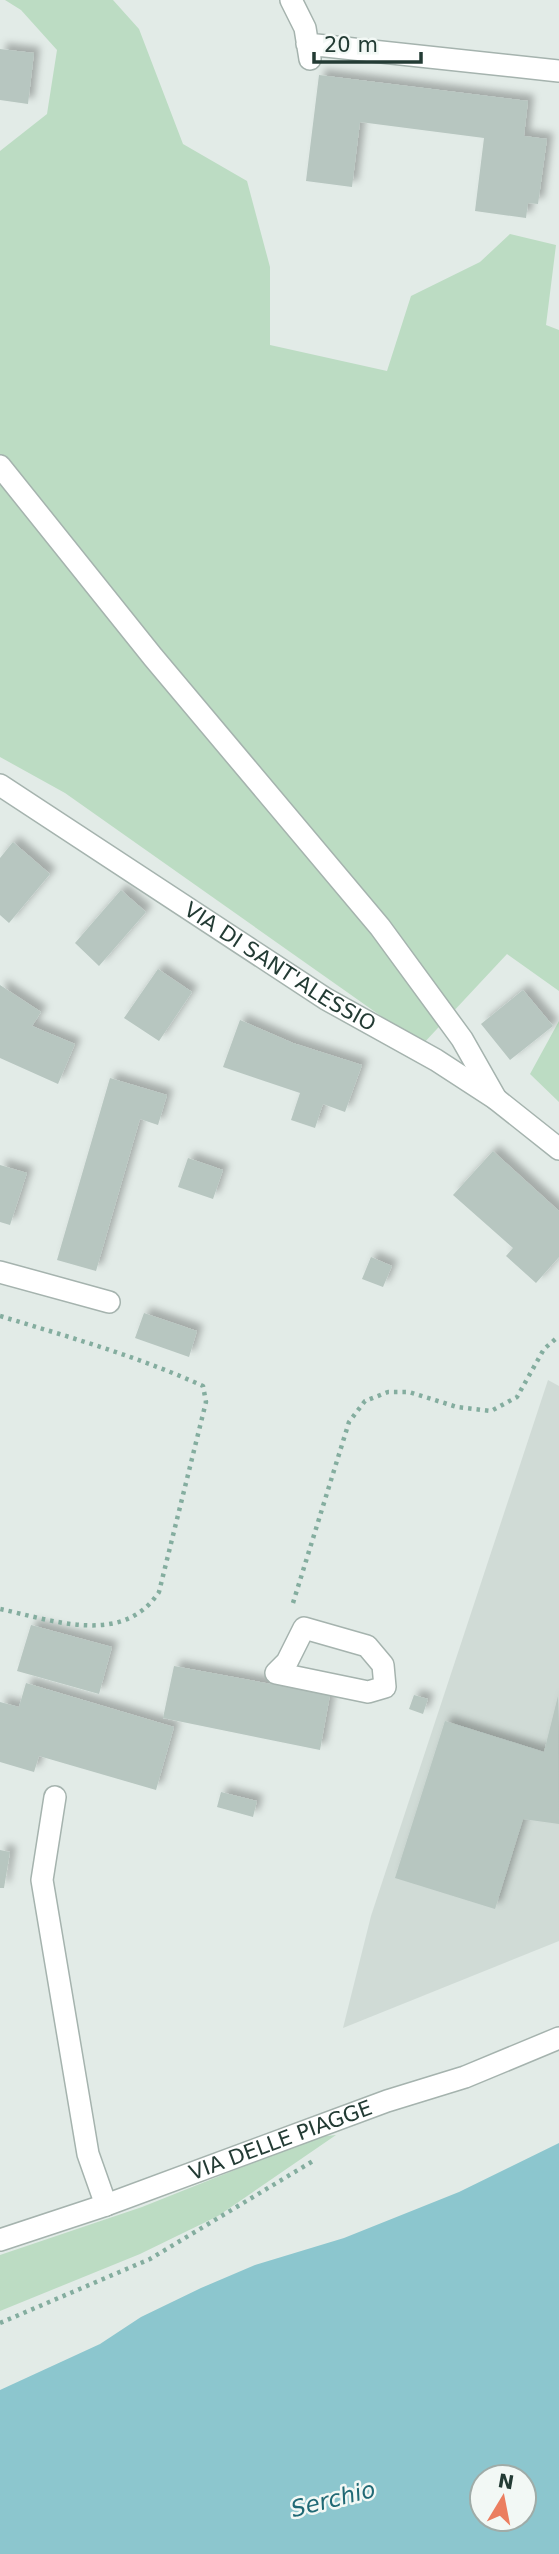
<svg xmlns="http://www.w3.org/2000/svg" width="559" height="2554" font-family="'DejaVu Sans',sans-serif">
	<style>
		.built { fill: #d0dbd6 }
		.green { fill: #bcdcc3 }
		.water { fill: #8cc6ce; fill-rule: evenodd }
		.building { fill: #b7c6c0; filter: url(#shadow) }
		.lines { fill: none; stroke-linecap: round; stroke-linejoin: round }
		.service-casing { stroke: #a5b3ae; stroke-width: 24 }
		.minor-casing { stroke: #a5b3ae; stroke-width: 24 }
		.tertiary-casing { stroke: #a5b3ae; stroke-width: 24 }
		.path { stroke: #84ad9f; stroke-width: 4.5; stroke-dasharray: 3.5 5; stroke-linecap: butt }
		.service { stroke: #fff; stroke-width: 21 }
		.minor { stroke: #fff; stroke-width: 21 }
		.tertiary { stroke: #fff; stroke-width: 21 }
		.labels { text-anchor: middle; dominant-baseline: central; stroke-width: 5; stroke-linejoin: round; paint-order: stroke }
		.street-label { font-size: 21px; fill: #233b34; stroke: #f2f8f5 }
		.water-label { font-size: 23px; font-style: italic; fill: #206975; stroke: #f2f8f5 }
	</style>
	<defs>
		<filter id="shadow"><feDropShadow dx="6" dy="-6" stdDeviation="3.5" flood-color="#0004"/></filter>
	</defs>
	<rect width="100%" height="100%" fill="#e2ebe7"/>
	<path class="built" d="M 548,1380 L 559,1386 L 559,1941 L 343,2028 L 371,1916 Z"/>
	<path class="green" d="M 5,0 L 113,0 L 139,29 L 183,144 L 247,181 L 270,267 L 270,345 L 387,371 L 411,296 L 480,262 L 510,234 L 556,245 L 546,325 L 559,330 L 559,991 L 507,954 L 422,1045 L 65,793 L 0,757 L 0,151 L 47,114 L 57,50 L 21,10 Z
		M 559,1021 L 559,1102 L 530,1074 Z
		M 336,2135 L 218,2216 L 140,2254 L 0,2311 L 0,2255 L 142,2207 L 317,2137 Z"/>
	<path class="water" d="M 559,2143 L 559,2554 L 0,2554 L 0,2390 L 100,2344 L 141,2317 L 201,2288 L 255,2265 L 344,2238 L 459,2192 ZM 524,2477 L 524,2519 L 482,2519 L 482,2477 Z"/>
	<path class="building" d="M 0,49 L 34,53 L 28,104 L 0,100 Z
		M 319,75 L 528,101 L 524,136 L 547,139 L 538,204 L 528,203 L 526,218 L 475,211 L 484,138 L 360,122 L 352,187 L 306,181 Z
		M 13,842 L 50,874 L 9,923 L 0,915 L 0,858 Z
		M 121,890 L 146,912 L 99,966 L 75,943 Z
		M 158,969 L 192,992 L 159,1041 L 124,1018 Z
		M 0,985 L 41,1012 L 32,1026 L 75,1044 L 58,1084 L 0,1058 Z
		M 523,990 L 553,1026 L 510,1060 L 481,1024 Z
		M 240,1020 L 293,1043 L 362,1065 L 345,1112 L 323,1104 L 315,1128 L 291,1120 L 300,1093 L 223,1067 Z
		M 110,1078 L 167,1095 L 158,1125 L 140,1119 L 96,1271 L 57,1260 Z
		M 493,1151 L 559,1211 L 559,1257 L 536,1283 L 506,1256 L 513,1248 L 453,1195 Z
		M 188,1158 L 223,1170 L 213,1199 L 178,1187 Z
		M 0,1165 L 27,1173 L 10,1225 L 0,1222 Z
		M 371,1257 L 392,1266 L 383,1287 L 362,1279 Z
		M 144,1313 L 197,1331 L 189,1357 L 135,1338 Z
		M 31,1625 L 112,1647 L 99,1694 L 17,1671 Z
		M 174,1666 L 330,1695 L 320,1750 L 163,1718 Z
		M 26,1683 L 174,1727 L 156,1790 L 39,1756 L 34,1772 L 0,1762 L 0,1702 L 19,1707 Z
		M 414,1695 L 428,1699 L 423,1714 L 409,1709 Z
		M 558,1696 L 559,1824 L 523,1819 L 495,1909 L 395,1878 L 445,1721 L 544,1752 Z
		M 221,1792 L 257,1801 L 253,1817 L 217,1807 Z
		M 0,1850 L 10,1852 L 4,1888 L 0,1888 Z"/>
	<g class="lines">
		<g class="service-casing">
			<path id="service" d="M 291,0 L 305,28 L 310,59
				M 307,44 L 559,71
				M 0,466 L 153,657 L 380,927 L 462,1039 L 496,1099
				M 304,1628 L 367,1646 L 383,1665 L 385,1687 L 368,1692 L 276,1673 L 287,1662 Z
				M 55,1797 L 42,1880 L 88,2154 L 106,2205"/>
		</g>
		<g class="minor-casing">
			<g id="minor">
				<path d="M 0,1272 L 109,1302"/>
				<path id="s1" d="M 0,2240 L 106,2205 L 387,2101 L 465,2077 L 559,2038"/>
			</g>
		</g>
		<g class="tertiary-casing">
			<g id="tertiary">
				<path id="s2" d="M 0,785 L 326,999 L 436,1060 L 496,1099 L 559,1149"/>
			</g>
		</g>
		<path class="path" d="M 0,1316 C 69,1337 137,1356 203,1386 L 206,1402 L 159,1592 C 123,1647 52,1620 0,1609
			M 293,1603 L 349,1422 L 365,1401 L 388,1392 L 409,1392 L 457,1407 L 491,1411 L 517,1397 L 544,1349 L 559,1336
			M 0,2323 L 150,2259 L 313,2161"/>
		<use href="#service" class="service"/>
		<use href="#minor" class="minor"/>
		<use href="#tertiary" class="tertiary"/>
	</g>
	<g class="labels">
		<g class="street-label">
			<text stroke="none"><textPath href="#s2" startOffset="334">VIA DI SANT'ALESSIO</textPath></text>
			<text stroke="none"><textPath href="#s1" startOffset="298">VIA DELLE PIAGGE</textPath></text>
		</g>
		<g class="water-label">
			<text transform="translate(333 2499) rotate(-14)">Serchio</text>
		</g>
	</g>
	<g transform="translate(503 2498) rotate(10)"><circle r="33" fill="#f2f8f5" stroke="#9faca8" stroke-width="2"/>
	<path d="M0-5L12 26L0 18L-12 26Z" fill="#eb7e60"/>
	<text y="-10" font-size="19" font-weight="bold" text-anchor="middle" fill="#233b34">N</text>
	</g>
	<path d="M314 52v10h107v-10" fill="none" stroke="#233b34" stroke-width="3.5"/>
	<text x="324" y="52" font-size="21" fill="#233b34" stroke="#f2f8f5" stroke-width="5" paint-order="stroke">20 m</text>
</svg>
